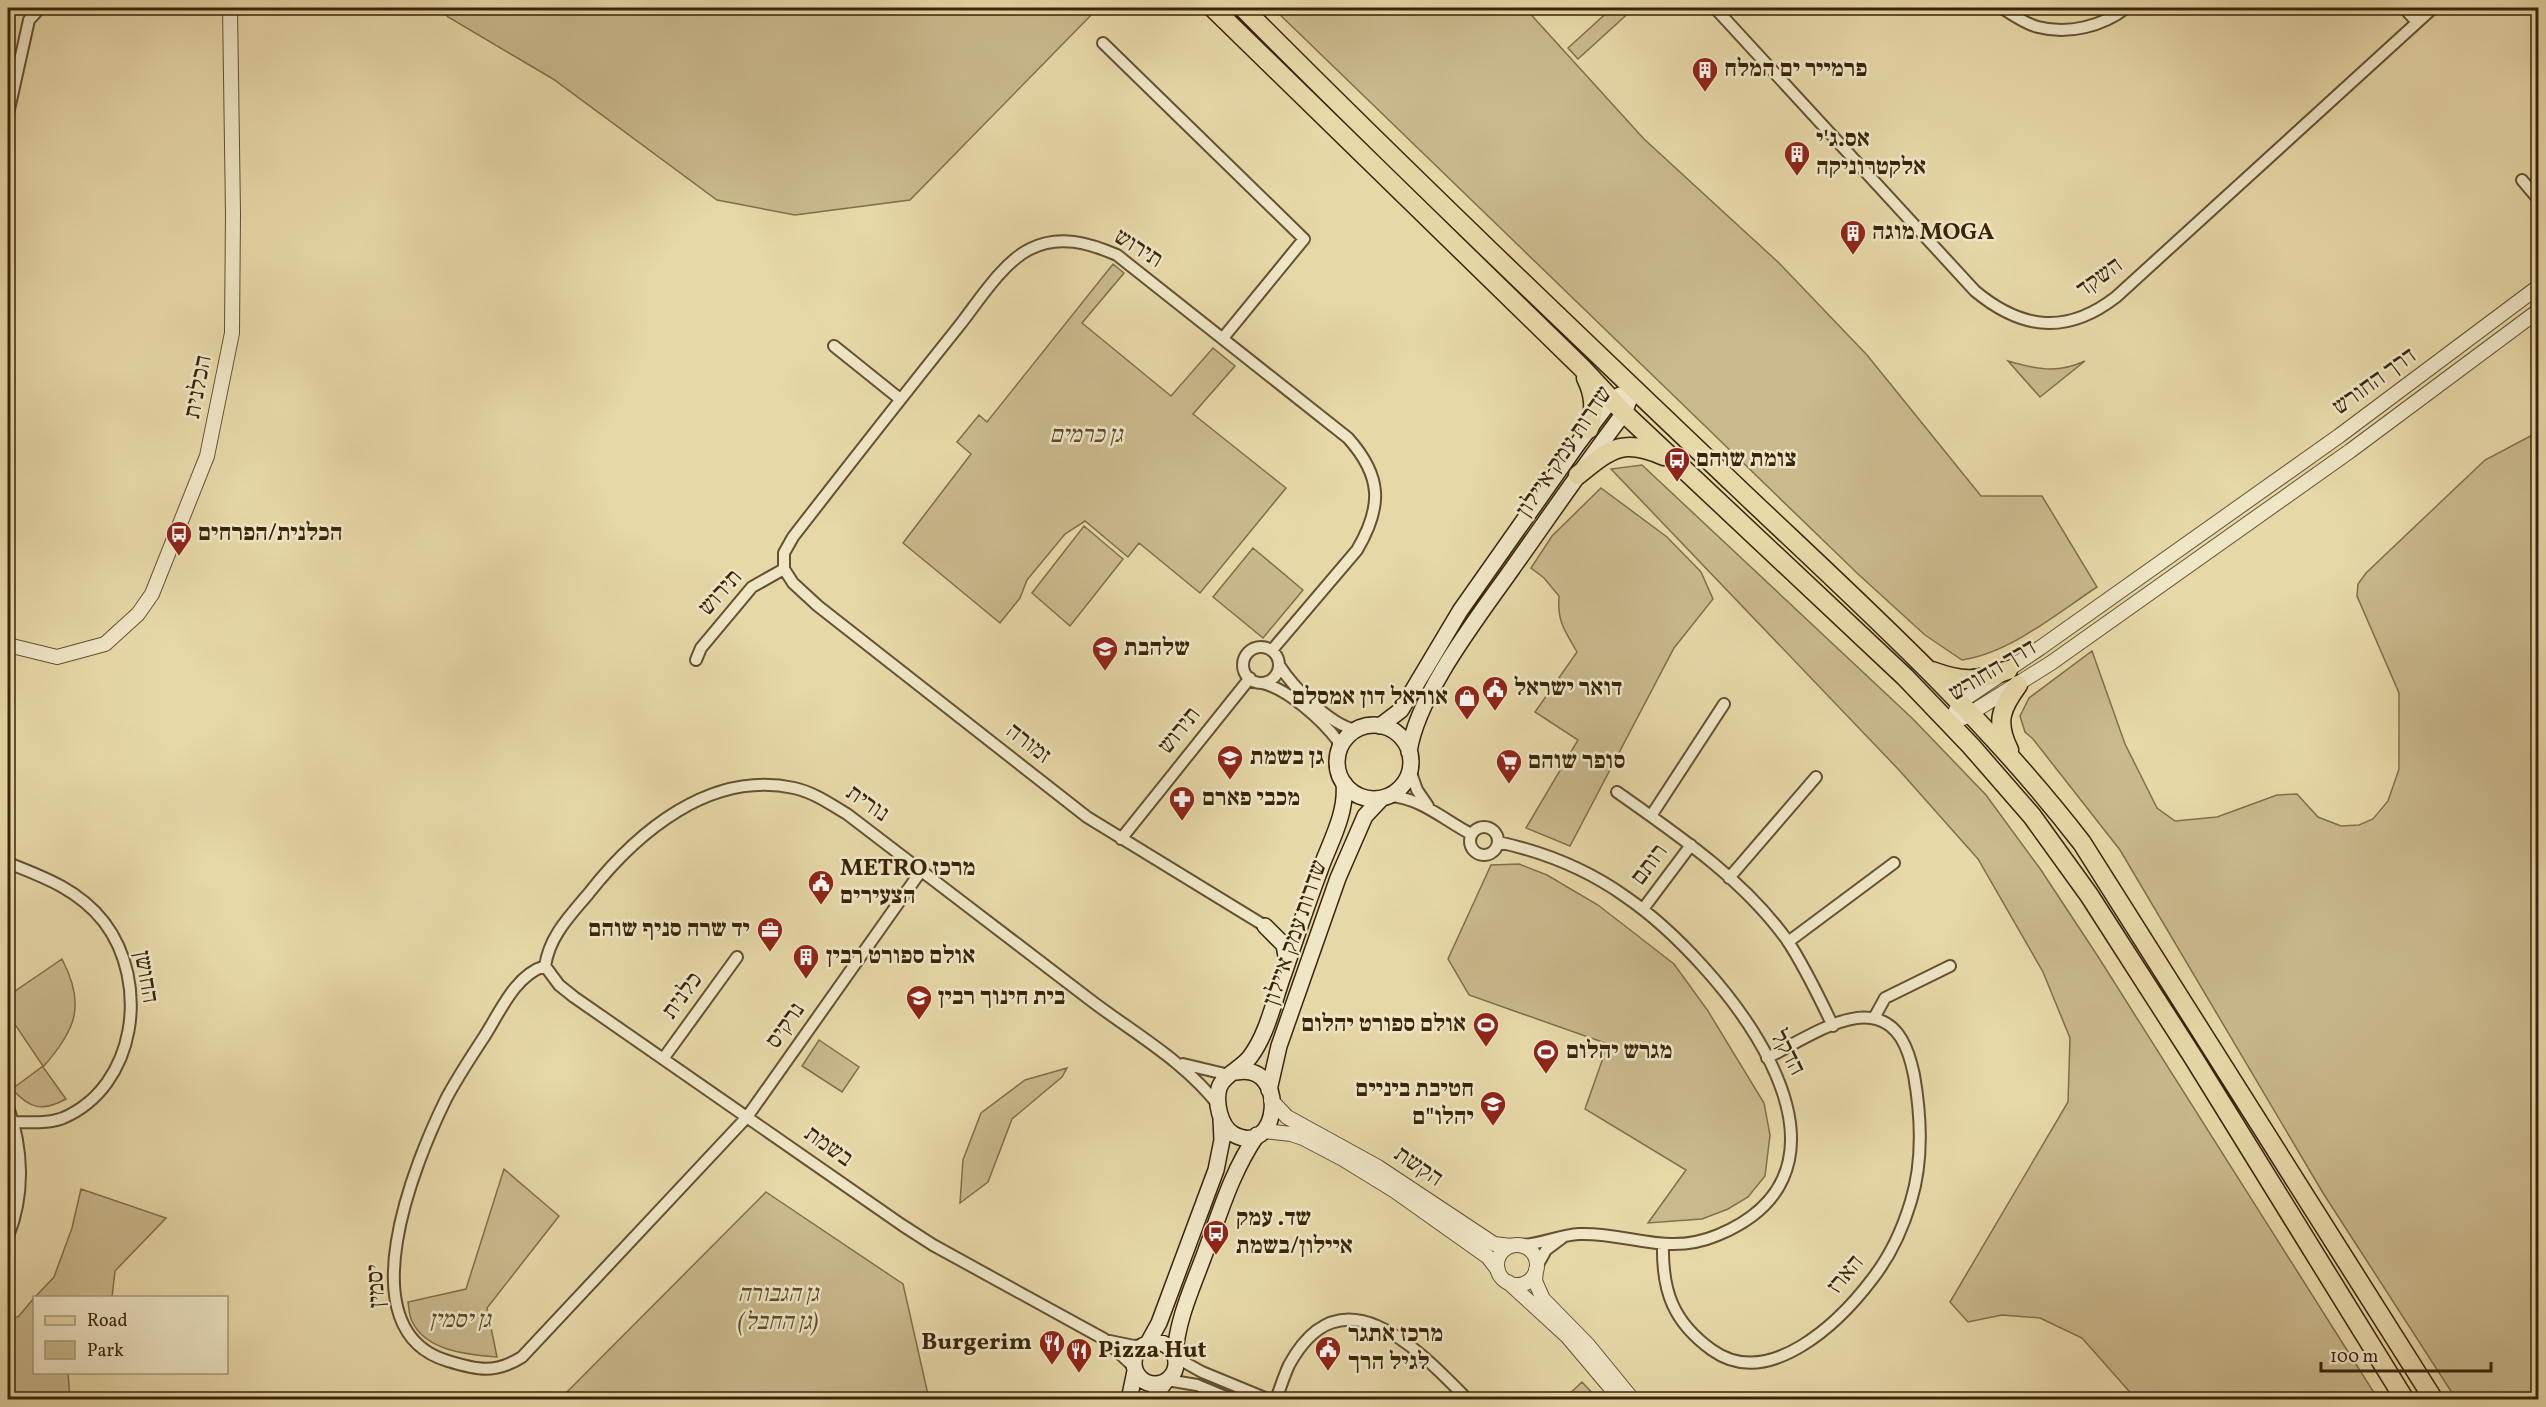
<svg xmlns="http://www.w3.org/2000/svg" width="2546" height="1407" font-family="Vollkorn,'Frank Ruhl Libre',serif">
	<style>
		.green { fill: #c9b98d; stroke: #816e4c; stroke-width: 1.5 }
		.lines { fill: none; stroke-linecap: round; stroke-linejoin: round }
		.minor-casing { stroke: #645132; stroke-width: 14 }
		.tertiary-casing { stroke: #645132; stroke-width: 16 }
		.secondary-casing { stroke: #39240a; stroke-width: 18 }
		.primary-casing { stroke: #39240a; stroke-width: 21 }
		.minor { stroke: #efe6c6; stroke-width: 10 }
		.tertiary { stroke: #efe6c6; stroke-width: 14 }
		.secondary { stroke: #efe6c6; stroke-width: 15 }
		.primary { stroke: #e7d8a8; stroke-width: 18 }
		.labels { text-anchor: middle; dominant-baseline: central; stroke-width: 5; stroke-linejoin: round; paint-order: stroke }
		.poi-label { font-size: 24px; font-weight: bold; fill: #39240a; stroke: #efe6c6; text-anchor: start }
		.street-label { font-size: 24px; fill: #39240a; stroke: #efe6c6 }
		.park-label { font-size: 24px; font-style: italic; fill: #5d492b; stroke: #efe6c6 }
	</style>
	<rect width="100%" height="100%" fill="#e7d8a8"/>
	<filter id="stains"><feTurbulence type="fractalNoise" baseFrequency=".00333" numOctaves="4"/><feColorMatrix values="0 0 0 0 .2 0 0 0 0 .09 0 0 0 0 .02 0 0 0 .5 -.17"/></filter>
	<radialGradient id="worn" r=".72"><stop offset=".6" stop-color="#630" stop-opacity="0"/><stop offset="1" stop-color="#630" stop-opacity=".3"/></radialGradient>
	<path class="green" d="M 437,8 L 1098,8 L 910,200 L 795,215 L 717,200 L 553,79 L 448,17 Z
		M 1273,8 L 1525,8 L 1644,139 L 1779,263 L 1867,355 L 1981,496 L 2042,496 L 2097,587 C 2056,614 2010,653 1962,660 L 1925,635 L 1858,574 Z
		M 1612,8 L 1634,8 L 1578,59 L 1568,48 Z
		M 1113,264 L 1124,273 L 1082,323 L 1171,396 L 1213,348 L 1235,366 L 1193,414 L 1286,488 L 1200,593 L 1139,543 L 1128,557 L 1085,521 L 1065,534 L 1027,580 L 1020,598 L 1000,623 L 903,543 L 971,454 L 957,442 L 979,415 L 987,422 Z
		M 2008,361 C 2036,369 2057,374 2085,361 L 2040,397 Z
		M 2538,432 L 2538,1399 L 2456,1399 L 2323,1193 L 2120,850 L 2033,739 L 2025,732 L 2020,716 L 2029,698 L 2092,651 L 2125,744 L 2157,808 L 2175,821 L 2217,817 L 2277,795 L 2297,794 L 2318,817 L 2341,826 L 2359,825 L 2373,819 L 2388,801 L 2399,769 L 2399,693 L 2357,596 L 2358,584 L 2366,573 L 2485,460 Z
		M 1642,465 L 1913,719 L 1986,795 L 2041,870 L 2097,955 L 2378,1399 L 2136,1399 L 2082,1338 L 2040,1318 L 2002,1315 L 1968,1322 L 1950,1302 L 2068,1102 L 2070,1038 L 2043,972 L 1978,859 L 1899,770 L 1611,469 Z
		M 1601,488 L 1667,537 L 1701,572 L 1713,599 L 1674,648 L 1570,846 L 1526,828 L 1578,740 L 1535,712 L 1577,652 C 1565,631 1557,622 1559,596 L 1544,578 L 1531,568 L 1552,536 Z
		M 1084,526 L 1123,559 L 1070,626 L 1032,593 Z
		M 1253,548 L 1303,590 L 1263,638 L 1213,597 Z
		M 1519,864 L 1547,875 L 1598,905 L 1674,964 L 1708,1011 L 1764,1103 L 1770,1135 L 1765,1176 L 1748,1197 L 1728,1209 L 1702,1219 L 1648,1223 L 1686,1170 L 1585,1109 L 1608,1044 L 1469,995 L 1448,959 L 1491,865 Z
		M 62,959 C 86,1005 76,1030 43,1067 L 66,1099 C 42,1112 30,1109 12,1089 L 43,1066 L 8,1014 L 8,996 Z
		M 819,1040 L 859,1067 L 842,1092 L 802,1066 Z
		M 1067,1068 L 1062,1077 L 1012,1119 L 988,1182 L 960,1203 L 963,1160 L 981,1113 L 1025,1080 Z
		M 504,1169 L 559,1216 L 487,1308 L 497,1357 C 469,1355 425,1351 412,1321 C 409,1316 409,1308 408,1302 L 466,1289 Z
		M 81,1189 L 166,1218 L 115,1271 L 112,1297 L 35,1297 L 54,1277 L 72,1228 Z
		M 766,1192 L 903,1284 L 929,1399 L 560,1399 Z
		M 34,1298 L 34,1372 L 68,1373 L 70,1399 L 8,1399 L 8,1316 L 18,1317 Z
		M 1582,1382 L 1598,1399 L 1564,1399 Z"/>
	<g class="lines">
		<g class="minor-casing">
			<path id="minor" d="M 1715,8 L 1975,291 C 2022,330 2067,335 2116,297 L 2433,8
				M 2002,8 C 2013,15 2025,24 2038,27 C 2068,35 2103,26 2126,8
				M 2045,8 L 2079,8
				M 2404,8 L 2417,22
				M 1103,43 L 1304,239 L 1223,338
				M 8,114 L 29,20 L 40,8
				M 2522,180 L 2538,199
				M 834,346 L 900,399
				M 784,569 L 793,583 L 818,606 L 1087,817 L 1265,926
				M1243 665a18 18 0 1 1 36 0a18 18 0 1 1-36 0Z
				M 696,660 L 701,648 L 752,587 L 784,569 L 784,553 L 793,537 C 848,466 903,396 959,326 C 978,302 1003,262 1030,249 C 1059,234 1089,243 1117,255 L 1348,438 C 1382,476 1383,506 1357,550 L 1272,650
				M 1279,665 C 1293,687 1330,725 1356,730
				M 1262,683 C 1288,689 1322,720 1338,741 L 1338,753
				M 1410,770 L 1417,790 L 1428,806
				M 1617,792 C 1678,835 1743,879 1787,940 C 1805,967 1819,997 1833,1026
				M 1390,796 C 1421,798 1444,820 1471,834
				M 1651,816 L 1724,704
				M1470 841a14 14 0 1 1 28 0a14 14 0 1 1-28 0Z
				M 1121,839 L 1250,678
				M 1498,842 C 1544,852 1587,869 1626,897 C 1716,959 1890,1163 1718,1235 C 1666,1257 1629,1232 1579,1234 C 1558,1235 1538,1246 1517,1245
				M 8,863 C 44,877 79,890 104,922 C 150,982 137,1086 63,1118 C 48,1124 28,1122 13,1122
				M 1729,878 L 1816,777
				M 1643,909 L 1691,845
				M 1788,942 L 1894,863
				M 545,966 C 515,975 500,1012 484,1037 C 471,1057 457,1078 446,1099 C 415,1162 345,1331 448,1361 C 477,1370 495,1374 522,1357 L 747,1117 L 921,871
				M 545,966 C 550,935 570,916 589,893 C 637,832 710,770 794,788 C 813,792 830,804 847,814 C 929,877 1011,939 1093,1002 C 1137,1035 1185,1062 1219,1106
				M 545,966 L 559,985 L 574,997 L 902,1225 L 933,1245 L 1104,1339 L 1134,1367
				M 1874,1018 L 1885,998 L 1950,966
				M 663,1059 L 737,957
				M 1183,1064 L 1229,1075
				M 8,1107 C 23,1148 25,1195 8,1236
				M 1663,1245 C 1662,1291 1673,1322 1712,1350 C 1769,1391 1840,1322 1873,1278 C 1890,1256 1903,1228 1911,1201 C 1923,1162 1921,1115 1914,1075 C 1909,1051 1900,1022 1871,1018 C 1841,1013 1795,1044 1767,1058
				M 1537,1266 L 1546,1250 L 1562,1238
				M 1110,1341 L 1134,1346 L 1143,1345
				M 1175,1357 L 1202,1372 L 1270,1400
				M 1167,1380 L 1197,1385 L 1233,1400
				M 1276,1400 C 1280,1388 1284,1376 1289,1365 C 1342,1268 1418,1349 1468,1400"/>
		</g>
		<g class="tertiary-casing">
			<path id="tertiary" d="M 8,645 L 57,657 L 105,644 L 138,614 L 152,594 L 207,456 L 232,333 L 233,214 L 230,8
				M 1963,718 L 2051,663 L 2350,451 L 2538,311
				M 1950,723 L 1960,702 L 2040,648 L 2339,436 L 2538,287
				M 1271,1100 L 1287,1117 L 1378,1167 L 1494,1244 L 1511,1246
				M 1264,1131 L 1291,1134 L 1303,1138 L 1343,1159 L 1395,1191 L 1488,1257 L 1498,1270
				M1497 1265a20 20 0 1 1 40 0a20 20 0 1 1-40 0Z
				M 1536,1270 L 1535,1281 L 1543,1299 L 1588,1345 L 1633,1400
				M 1508,1282 L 1567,1336 L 1621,1400"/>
		</g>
		<g class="secondary-casing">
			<path id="secondary" d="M1337 762a37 37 0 1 1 74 0a37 37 0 1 1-74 0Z
				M 1380,726 L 1401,710 L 1460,611 L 1579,442 L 1611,400 L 1620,395
				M 1409,752 C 1417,695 1479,616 1512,569 C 1549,517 1585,464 1624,413 L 1634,388
				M 1265,926 L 1284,945 L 1287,962
				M 1237,1072 C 1289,1062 1280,1160 1233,1134 C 1220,1126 1215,1102 1219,1088 C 1223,1075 1241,1069 1250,1057 C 1268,1033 1274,1000 1284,973 C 1296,938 1307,904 1320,870 C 1330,842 1347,814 1344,783
				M 1269,1090 L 1279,1046 L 1338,878 L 1365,816 L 1381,799
				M1134 1363a21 21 0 1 1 42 0a21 21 0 1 1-42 0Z
				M 1148,1343 L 1159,1323 L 1216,1170 L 1222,1140 L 1221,1119
				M 1175,1355 C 1177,1319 1193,1286 1205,1253 C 1220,1213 1232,1171 1257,1135
				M 1129,1400 L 1135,1371
				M 1152,1400 L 1165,1382"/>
		</g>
		<g class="primary-casing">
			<path id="primary" d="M 1213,8 L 1582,368 L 1624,413 L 1905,677 L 1971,746 L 2032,816 L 2089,895 L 2193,1057 L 2405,1400
				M 1243,8 C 1405,171 1572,330 1739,489 C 1858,602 1981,712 2082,843 L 2434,1400
				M 1586,378 C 1595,396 1595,410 1589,429
				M 1578,475 C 1612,448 1622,438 1664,456
				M 1932,671 C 1965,683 1976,681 2008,670
				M 2009,750 C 1995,722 2001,708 2018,685"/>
		</g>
		<use href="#minor" class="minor"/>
		<use href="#tertiary" class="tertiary"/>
		<use href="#secondary" class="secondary"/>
		<use href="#primary" class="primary"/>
	</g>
	<defs>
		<g id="building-pin" transform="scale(1.35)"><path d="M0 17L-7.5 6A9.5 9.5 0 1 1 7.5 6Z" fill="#8f2418" stroke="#efe6c6"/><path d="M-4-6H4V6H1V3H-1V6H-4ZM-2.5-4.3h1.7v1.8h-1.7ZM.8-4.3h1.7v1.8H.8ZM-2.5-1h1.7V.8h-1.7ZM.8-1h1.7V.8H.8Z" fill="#fff"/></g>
		<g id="bus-pin" transform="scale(1.35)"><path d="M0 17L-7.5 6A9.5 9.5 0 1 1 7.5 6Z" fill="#8f2418" stroke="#efe6c6"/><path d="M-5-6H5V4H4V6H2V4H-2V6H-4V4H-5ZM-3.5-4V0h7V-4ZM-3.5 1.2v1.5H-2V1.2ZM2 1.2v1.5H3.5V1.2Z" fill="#fff"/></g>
		<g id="school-pin" transform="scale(1.35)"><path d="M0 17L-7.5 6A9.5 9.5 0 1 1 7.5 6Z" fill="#8f2418" stroke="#efe6c6"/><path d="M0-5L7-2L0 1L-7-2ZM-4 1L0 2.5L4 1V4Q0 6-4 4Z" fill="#fff"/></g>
		<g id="civic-pin" transform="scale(1.35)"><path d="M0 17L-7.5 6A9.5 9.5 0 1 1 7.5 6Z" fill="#8f2418" stroke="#efe6c6"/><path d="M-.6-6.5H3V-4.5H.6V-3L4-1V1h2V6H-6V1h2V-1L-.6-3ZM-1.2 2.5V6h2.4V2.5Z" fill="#fff"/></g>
		<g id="shop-pin" transform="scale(1.35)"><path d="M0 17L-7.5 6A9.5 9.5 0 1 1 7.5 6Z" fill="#8f2418" stroke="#efe6c6"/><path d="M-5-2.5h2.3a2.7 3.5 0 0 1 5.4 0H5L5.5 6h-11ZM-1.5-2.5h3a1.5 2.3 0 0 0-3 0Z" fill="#fff"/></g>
		<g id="supermarket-pin" transform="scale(1.35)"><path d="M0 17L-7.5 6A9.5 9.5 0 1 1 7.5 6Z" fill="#8f2418" stroke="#efe6c6"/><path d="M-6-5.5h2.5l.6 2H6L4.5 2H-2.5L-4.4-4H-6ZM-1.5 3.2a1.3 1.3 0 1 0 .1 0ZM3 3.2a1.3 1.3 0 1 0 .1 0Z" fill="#fff"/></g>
		<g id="pharmacy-pin" transform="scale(1.35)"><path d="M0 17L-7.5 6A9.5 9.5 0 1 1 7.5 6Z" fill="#8f2418" stroke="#efe6c6"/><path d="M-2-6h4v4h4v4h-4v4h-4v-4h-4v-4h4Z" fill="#fff"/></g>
		<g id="office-pin" transform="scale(1.35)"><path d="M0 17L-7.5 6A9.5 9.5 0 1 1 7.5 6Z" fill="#8f2418" stroke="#efe6c6"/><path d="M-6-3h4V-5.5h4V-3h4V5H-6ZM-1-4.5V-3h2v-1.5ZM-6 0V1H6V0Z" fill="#fff"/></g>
		<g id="stadium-pin" transform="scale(1.35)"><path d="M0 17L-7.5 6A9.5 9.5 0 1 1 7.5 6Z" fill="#8f2418" stroke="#efe6c6"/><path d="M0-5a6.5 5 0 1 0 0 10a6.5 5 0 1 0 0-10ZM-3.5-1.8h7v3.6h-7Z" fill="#fff"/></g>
		<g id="restaurant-pin" transform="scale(1.35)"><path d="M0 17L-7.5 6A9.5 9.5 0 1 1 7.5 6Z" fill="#8f2418" stroke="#efe6c6"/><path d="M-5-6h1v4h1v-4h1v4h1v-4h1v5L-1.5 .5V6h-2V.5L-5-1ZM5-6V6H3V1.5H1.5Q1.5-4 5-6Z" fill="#fff"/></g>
	</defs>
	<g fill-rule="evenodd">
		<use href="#building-pin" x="1705" y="70"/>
		<use href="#building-pin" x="1797" y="154"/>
		<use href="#building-pin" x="1853" y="233"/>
		<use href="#bus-pin" x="1677" y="460"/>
		<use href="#bus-pin" x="179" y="534"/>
		<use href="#school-pin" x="1105" y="649"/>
		<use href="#civic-pin" x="1495" y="689"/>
		<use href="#shop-pin" x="1467" y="698"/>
		<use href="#school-pin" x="1230" y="758"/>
		<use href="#supermarket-pin" x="1509" y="762"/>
		<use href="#pharmacy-pin" x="1182" y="799"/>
		<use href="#civic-pin" x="821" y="883"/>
		<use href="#office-pin" x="770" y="930"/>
		<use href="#building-pin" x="806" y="957"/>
		<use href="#school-pin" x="919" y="998"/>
		<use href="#stadium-pin" x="1486" y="1025"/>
		<use href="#stadium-pin" x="1546" y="1052"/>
		<use href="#school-pin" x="1493" y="1104"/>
		<use href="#bus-pin" x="1216" y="1233"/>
		<use href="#restaurant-pin" x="1052" y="1343"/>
		<use href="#civic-pin" x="1328" y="1349"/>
		<use href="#restaurant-pin" x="1079" y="1351"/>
	</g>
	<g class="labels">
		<g class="poi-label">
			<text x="1724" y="70">פרמייר ים המלח</text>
			<text x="1816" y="140">אס.ג'י<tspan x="1816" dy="28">אלקטרוניקה</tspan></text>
			<text x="1872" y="233">מוגה MOGA</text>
			<text x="1696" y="460">צומת שוהם</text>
			<text x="198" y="534">הכלנית/הפרחים</text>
			<text x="1124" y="649">שלהבת</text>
			<text x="1514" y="689">דואר ישראל</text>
			<text x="1448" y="698" text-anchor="end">אוראל דון אמסלם</text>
			<text x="1250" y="758">גן בשמת</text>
			<text x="1528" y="762">סופר שוהם</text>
			<text x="1202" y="799">מכבי פארם</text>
			<text x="840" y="869">METRO מרכז<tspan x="840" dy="28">הצעירים</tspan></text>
			<text x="750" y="930" text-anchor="end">יד שרה סניף שוהם</text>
			<text x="826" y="957">אולם ספורט רבין</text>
			<text x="938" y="998">בית חינוך רבין</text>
			<text x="1466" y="1025" text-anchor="end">אולם ספורט יהלום</text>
			<text x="1566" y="1052">מגרש יהלום</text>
			<text x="1474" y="1090" text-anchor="end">חטיבת ביניים<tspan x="1474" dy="28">יהלו"ם</tspan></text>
			<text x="1236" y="1219">שד. עמק<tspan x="1236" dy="28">איילון/בשמת</tspan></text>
			<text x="1348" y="1335">מרכז אתגר<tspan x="1348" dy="28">לגיל הרך</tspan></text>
			<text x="1032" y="1343" text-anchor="end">Burgerim</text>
			<text x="1098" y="1351">Pizza Hut</text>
		</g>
		<g class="street-label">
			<text transform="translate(1138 249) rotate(32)">תירוש</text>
			<text transform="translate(2100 278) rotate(-36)">השקד</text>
			<text transform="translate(2375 382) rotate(-36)">דרך החורש</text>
			<text transform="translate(199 387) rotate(-79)">הכלנית</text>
			<text transform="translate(1565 452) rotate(-56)">שדרות עמק איילון</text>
			<text transform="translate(721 593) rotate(-48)">תירוש</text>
			<text transform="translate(1993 671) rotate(-31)">דרך החורש</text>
			<text transform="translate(1180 731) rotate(-51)">תירוש</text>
			<text transform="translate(1028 744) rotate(38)">זמורה</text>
			<text transform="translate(867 804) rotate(35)">נורית</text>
			<text transform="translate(1650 865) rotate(-53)">רותם</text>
			<text transform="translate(1296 933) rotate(-71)">שדרות עמק איילון</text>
			<text transform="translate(145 977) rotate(80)">החושן</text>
			<text transform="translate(683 996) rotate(-54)">כלנית</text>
			<text transform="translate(786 1026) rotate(-55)">נרקיס</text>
			<text transform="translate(1787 1053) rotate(62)">הדקל</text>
			<text transform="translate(828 1147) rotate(35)">בשמת</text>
			<text transform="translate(1418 1167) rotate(34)">הקשת</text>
			<text transform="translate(1846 1275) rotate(-50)">הארז</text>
			<text transform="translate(377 1286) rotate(-94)">יסמין</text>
		</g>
		<g class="park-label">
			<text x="1086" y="436">גן כרמים</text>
			<text x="778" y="1295">גן הגבורה<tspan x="778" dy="28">(גן החבל)</tspan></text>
			<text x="460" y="1321">גן יסמין</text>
		</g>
	</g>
	<rect width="2546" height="1407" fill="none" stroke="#e7d8a8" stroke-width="30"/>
	<rect x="9" y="9" width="2528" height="1389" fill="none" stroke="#39240a" stroke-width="3"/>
	<rect x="15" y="15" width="2516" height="1377" fill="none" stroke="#39240a" stroke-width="1.5"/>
	<rect x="33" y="1296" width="195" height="78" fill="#efe6c6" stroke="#a6987b" stroke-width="1.5"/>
	<rect x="45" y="1316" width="30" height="9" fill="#e7d8a8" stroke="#a6987b" stroke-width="1.5"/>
	<text x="87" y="1326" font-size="18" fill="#39240a">Road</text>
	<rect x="45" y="1341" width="30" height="18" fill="#c9b98d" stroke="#a6987b" stroke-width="1.5"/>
	<text x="87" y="1356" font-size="18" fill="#39240a">Park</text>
	<path d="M2321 1362v9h170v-9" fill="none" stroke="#39240a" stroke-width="3"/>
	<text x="2330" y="1362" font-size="18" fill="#39240a" stroke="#efe6c6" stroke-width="4.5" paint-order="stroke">100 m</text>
	<rect width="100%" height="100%" filter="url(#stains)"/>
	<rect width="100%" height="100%" fill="url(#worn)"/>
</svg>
